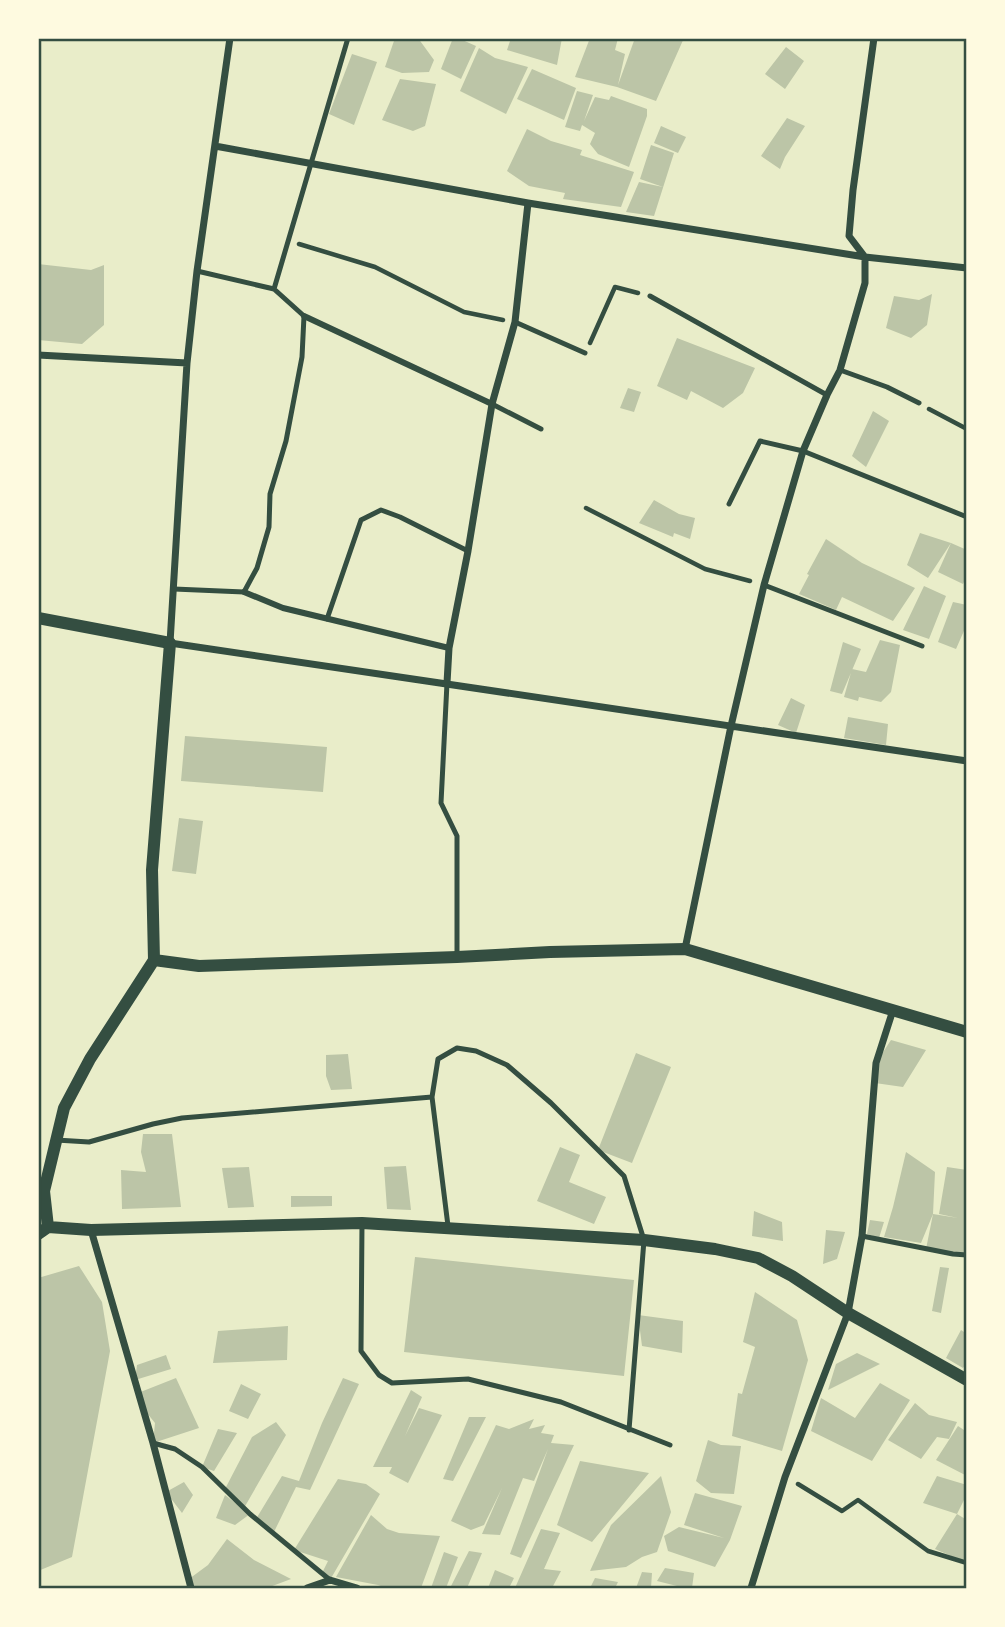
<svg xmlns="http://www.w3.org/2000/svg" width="1005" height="1627" font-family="'Titillium Web',sans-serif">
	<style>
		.building { fill: #bcc5a7 }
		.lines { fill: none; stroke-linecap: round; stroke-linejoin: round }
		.path { stroke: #344e41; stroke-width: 4.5 }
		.service { stroke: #344e41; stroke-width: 5 }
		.pedestrian { stroke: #344e41; stroke-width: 6 }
		.minor { stroke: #344e41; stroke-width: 7 }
		.tertiary { stroke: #344e41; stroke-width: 12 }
		.neatline { fill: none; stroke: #344e41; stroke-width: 2.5 }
	</style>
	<rect width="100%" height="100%" fill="#e9edc9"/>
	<path class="building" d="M 395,38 L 418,38 L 434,60 L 429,72 L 402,73 L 385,67 Z
		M 453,38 L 458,38 L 476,46 L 461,79 L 441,69 Z
		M 511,38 L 562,38 L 557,65 L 507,50 Z
		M 590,38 L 618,38 L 615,50 L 625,54 L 618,85 L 635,38 L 684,38 L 656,101 L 617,87 L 575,77 Z
		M 786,47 L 804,61 L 785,89 L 765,74 Z
		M 479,48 L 495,58 L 528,67 L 506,114 L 460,91 Z
		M 352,54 L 377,62 L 354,125 L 329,114 Z
		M 532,69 L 576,88 L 564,120 L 517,99 Z
		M 400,79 L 436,84 L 425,126 L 413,131 L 382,120 Z
		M 577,91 L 593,95 L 584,121 L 595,97 L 609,100 L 611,96 L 647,109 L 647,116 L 629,167 L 598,154 L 590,144 L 595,133 L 582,125 L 580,131 L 565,127 Z
		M 787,118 L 805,126 L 785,157 L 780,169 L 761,156 Z
		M 661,126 L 686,137 L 678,153 L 654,143 Z
		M 527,129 L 551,141 L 582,150 L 580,155 L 634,172 L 621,207 L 563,199 L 565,193 L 529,186 L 507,171 Z
		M 651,145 L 674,153 L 654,216 L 626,212 L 639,182 L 663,187 L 640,179 Z
		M 38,264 L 91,270 L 104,265 L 104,325 L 82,344 L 38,340 Z
		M 932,294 L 927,325 L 911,338 L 886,328 L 894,296 L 919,300 Z
		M 677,338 L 755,368 L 743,393 L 723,408 L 691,391 L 687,400 L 657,386 Z
		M 628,388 L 641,392 L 634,412 L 620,408 Z
		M 873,411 L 889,421 L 866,467 L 852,456 Z
		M 654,500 L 679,514 L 695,518 L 690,539 L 674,533 L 673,537 L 639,523 Z
		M 920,533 L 951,543 L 967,550 L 967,576 L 963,584 L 938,572 L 951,543 L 928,578 L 907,565 Z
		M 826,539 L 862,563 L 915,588 L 893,621 L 842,597 L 836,610 L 799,594 L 809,575 L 807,574 Z
		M 924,586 L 946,596 L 929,639 L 903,630 Z
		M 953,602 L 967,605 L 967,624 L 956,649 L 938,642 Z
		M 880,640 L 900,645 L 891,692 L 881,702 L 859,697 L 858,701 L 844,697 L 852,669 L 866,672 Z
		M 843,642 L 861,649 L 842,694 L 830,691 Z
		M 791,698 L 805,705 L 796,733 L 778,725 Z
		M 848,717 L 888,724 L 886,745 L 844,738 Z
		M 185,736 L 327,747 L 323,792 L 181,781 Z
		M 179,818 L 203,821 L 196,874 L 172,871 Z
		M 891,1040 L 926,1050 L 903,1087 L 875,1083 L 876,1063 Z
		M 636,1053 L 671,1067 L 632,1163 L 598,1150 Z
		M 348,1054 L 352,1089 L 331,1090 L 326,1076 L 326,1055 Z
		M 143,1134 L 172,1134 L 181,1207 L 122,1209 L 121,1170 L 146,1172 L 141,1152 Z
		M 560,1147 L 580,1155 L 569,1182 L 606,1197 L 594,1224 L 537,1201 Z
		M 906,1152 L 935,1172 L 933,1214 L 921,1243 L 884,1237 L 893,1207 Z
		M 406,1166 L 411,1210 L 387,1209 L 384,1167 Z
		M 249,1167 L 254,1207 L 228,1208 L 222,1168 Z
		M 947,1167 L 967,1170 L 967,1255 L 926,1249 L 933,1214 L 958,1218 L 939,1214 Z
		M 291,1196 L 332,1196 L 332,1206 L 291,1207 Z
		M 754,1211 L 782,1222 L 783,1241 L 752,1236 Z
		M 870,1220 L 884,1222 L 879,1238 L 867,1234 Z
		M 826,1230 L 845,1232 L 837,1259 L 823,1264 Z
		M 415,1257 L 634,1280 L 624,1376 L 404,1352 Z
		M 79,1266 L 102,1302 L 110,1351 L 72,1557 L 38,1571 L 38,1278 Z
		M 940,1267 L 949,1268 L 941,1313 L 932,1311 Z
		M 755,1292 L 797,1320 L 808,1360 L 782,1451 L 732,1436 L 738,1393 L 742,1394 L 755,1347 L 743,1342 Z
		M 638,1315 L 683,1321 L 682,1353 L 642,1346 Z
		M 288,1326 L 287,1360 L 213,1363 L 218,1331 Z
		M 961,1330 L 967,1334 L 967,1362 L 963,1368 L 946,1358 Z
		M 857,1353 L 880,1364 L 828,1390 L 836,1364 Z
		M 166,1355 L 171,1369 L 135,1380 L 137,1365 Z
		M 176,1378 L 199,1428 L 153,1443 L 155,1423 L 143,1408 L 138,1393 Z
		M 343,1378 L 359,1384 L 310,1490 L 296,1487 L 273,1534 L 256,1519 L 282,1476 L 299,1481 L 322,1423 Z
		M 880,1383 L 910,1400 L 872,1461 L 811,1431 L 821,1398 L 855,1418 Z
		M 241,1384 L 261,1394 L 248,1419 L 229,1411 Z
		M 411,1390 L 422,1397 L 405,1436 L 419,1408 L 442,1415 L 408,1483 L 389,1473 L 392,1467 L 373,1467 Z
		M 915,1403 L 929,1415 L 957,1422 L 949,1439 L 937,1437 L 921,1459 L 888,1440 Z
		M 469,1417 L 486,1417 L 453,1481 L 443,1479 Z
		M 534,1419 L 529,1429 L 545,1425 L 541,1433 L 554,1435 L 551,1443 L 574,1445 L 521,1558 L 510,1554 L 548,1449 L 534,1481 L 523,1478 L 500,1535 L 482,1534 L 502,1488 L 484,1525 L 471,1530 L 451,1521 L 496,1425 L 509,1429 Z
		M 276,1422 L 286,1435 L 244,1508 L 225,1489 L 252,1437 Z
		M 958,1426 L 967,1432 L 967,1476 L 936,1460 Z
		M 218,1429 L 237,1433 L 214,1471 L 202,1467 Z
		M 708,1440 L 721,1445 L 741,1446 L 734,1494 L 711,1493 L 696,1481 Z
		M 580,1461 L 649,1473 L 592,1542 L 557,1525 Z
		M 661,1476 L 671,1512 L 657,1552 L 642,1557 L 626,1567 L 590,1571 L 611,1525 Z
		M 937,1476 L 967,1485 L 967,1494 L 957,1514 L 923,1503 Z
		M 338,1479 L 366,1484 L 380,1494 L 330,1580 L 322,1573 L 328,1561 L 294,1550 Z
		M 184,1482 L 193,1495 L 182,1513 L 166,1492 Z
		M 695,1493 L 742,1506 L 730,1540 L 715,1567 L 668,1551 L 664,1536 L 679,1527 L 724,1538 L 684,1525 Z
		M 225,1495 L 250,1514 L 235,1525 L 216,1518 Z
		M 957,1514 L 967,1520 L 967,1563 L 935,1549 Z
		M 371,1515 L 387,1529 L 399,1533 L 440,1536 L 421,1588 L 386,1588 L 378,1585 L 336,1577 Z
		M 541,1529 L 560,1533 L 544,1569 L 561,1571 L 552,1588 L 515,1588 Z
		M 227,1539 L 254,1560 L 291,1579 L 267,1588 L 194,1588 L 189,1579 L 208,1565 Z
		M 469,1551 L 482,1553 L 467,1588 L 450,1588 Z
		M 444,1552 L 458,1557 L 446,1588 L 431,1588 Z
		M 665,1568 L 694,1573 L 692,1588 L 685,1588 L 657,1581 Z
		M 495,1570 L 514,1578 L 509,1588 L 488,1588 Z
		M 642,1572 L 652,1573 L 651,1588 L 636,1588 Z
		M 595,1578 L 618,1582 L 615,1588 L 590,1588 Z"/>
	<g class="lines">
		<path class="path" d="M 299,244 L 375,267 L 464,312 L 503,320
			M 590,343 L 615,287 L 638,293
			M 929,409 L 967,429
			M 586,508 L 705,569 L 750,581
			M 798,1484 L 842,1511 L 858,1500 L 928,1551 L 967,1563"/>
		<path class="service" d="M 274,289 L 348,38
			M 650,296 L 827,395
			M 515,322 L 585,353
			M 840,370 L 887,387 L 919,403
			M 492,404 L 541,429
			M 729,504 L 760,441 L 803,451 L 967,517
			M 764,585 L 922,646
			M 174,589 L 244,592 L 257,568 L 269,527 L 270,494 L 286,441 L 302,357 L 304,316 L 274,289 L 197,271
			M 327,619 L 361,520 L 381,510 L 400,517 L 468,551
			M 447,683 L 441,803 L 457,836 L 457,956
			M 432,1097 L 448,1226
			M 56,1140 L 89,1142 L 153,1124 L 182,1118 L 432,1097 L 438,1059 L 457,1048 L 476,1051 L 507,1065 L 551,1103 L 624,1176 L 644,1240 L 629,1430
			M 362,1223 L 361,1351 L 379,1375 L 392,1383 L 468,1379 L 561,1402 L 670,1445
			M 862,1236 L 953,1254 L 967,1255
			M 153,1443 L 175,1449 L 202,1467 L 250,1514 L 330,1580"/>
		<path class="pedestrian" d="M 304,316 L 492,404
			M 244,592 L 283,608 L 449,648"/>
		<path class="minor" d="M 230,38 L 197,271 L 187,363 L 170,643 L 967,761
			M 215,146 L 528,203 L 865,257 L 967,268
			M 38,355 L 187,363
			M 447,683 L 449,648 L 468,551 L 492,404 L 515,322 L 528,203
			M 685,949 L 731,726 L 764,585 L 803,451 L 827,395 L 840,370 L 865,283 L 865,257 L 849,236 L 853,190 L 874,38
			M 91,1230 L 153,1443 L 191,1588
			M 307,1588 L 330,1580 L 357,1588
			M 751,1588 L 785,1477 L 848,1313 L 862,1236 L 876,1063 L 893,1010"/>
		<path class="tertiary" d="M 38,618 L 170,643 L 152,870 L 154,960 L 90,1059 L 64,1108 L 44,1191 L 48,1227
			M 154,960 L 199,966 L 457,957 L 550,952 L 685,949 L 967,1032
			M 38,1234 L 48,1227 L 91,1230 L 362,1223 L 644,1240 L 715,1249 L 758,1258 L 792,1276 L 848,1313 L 967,1380"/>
	</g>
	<rect width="1005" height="1627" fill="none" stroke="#fefae0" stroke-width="80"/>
	<rect x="40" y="40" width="925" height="1547" class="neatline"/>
</svg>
